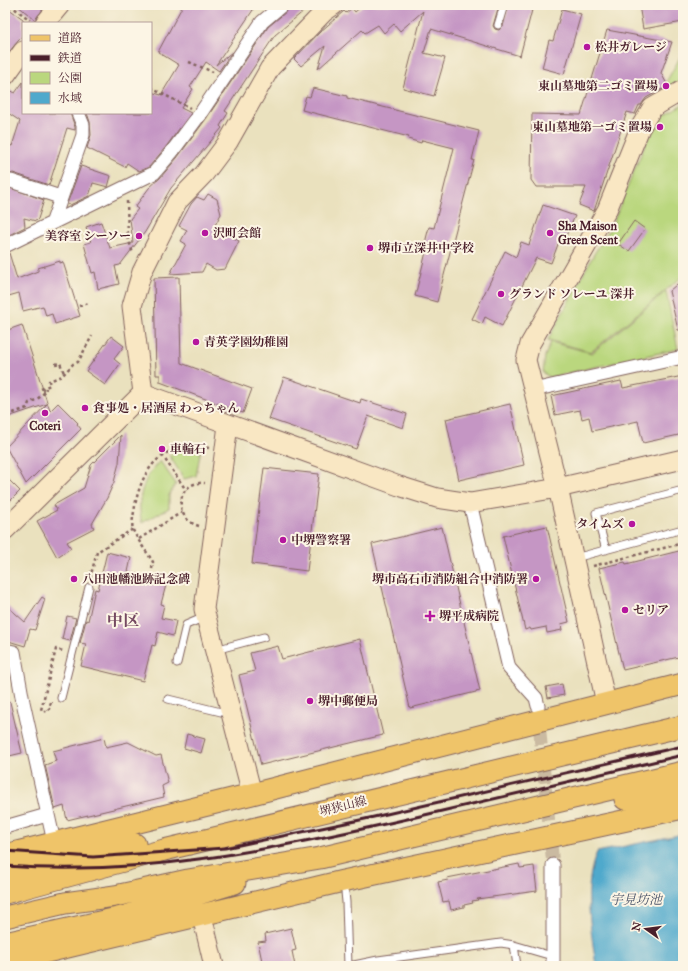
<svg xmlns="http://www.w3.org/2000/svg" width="688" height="971" font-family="'IM FELL Great Primer','Noto Serif JP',serif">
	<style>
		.green { fill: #bad77e; stroke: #827b54 }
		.water { fill: #4fa9cc; stroke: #4c647c }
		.building { fill: #c596c4 }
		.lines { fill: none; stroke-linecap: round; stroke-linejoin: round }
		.street-tunnel { stroke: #cabaa1; stroke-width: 13; stroke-dasharray: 13 6; stroke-linecap: butt }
		.lane-casing { stroke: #82635e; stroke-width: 9 }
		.street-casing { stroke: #82635e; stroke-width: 15 }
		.secondary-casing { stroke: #82635e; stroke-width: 21 }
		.primary-casing { stroke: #82635e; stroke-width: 23 }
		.path { stroke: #82635e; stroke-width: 2.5; stroke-dasharray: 3 3; stroke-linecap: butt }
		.lane { stroke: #fff; stroke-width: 7 }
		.street { stroke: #fff; stroke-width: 13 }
		.secondary { stroke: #f9e7c3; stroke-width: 19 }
		.primary { stroke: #efc469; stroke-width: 21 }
		.rail { stroke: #4a1f2b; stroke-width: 3 }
		.poi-dot { fill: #b5179e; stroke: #fcf5e5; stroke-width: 1.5 }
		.labels { text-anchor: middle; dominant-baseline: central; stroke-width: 4; stroke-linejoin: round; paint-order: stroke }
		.poi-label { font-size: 12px; font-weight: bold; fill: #4a1f2b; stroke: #fcf5e5; text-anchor: start }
		.street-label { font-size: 12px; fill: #4a1f2b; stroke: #fcf5e5 }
		.water-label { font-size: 13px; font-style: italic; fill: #4c566b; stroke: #fcf5e5 }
		.district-label { font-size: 16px; font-weight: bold; fill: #754961; stroke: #fcf5e5 }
	</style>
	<rect width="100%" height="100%" fill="#fcf5e5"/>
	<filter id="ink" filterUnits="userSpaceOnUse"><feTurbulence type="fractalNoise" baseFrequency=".025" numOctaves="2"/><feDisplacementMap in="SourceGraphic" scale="8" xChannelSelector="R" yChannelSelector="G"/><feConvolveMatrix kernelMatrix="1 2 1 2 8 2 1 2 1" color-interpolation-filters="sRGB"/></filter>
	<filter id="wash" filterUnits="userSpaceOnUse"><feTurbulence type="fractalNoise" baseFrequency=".012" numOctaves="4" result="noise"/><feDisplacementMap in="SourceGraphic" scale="16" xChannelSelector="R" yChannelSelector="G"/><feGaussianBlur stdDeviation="0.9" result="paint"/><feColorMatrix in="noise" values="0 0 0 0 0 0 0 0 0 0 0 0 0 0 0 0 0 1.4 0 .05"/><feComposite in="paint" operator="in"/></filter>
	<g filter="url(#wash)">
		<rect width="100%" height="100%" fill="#eae1be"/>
		<path class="green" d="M 683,52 L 683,82 L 662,93 L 661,91 Z
			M 683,104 L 683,276 L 591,352 L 548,340 L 594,254 L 611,227 L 651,130 L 659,118 Z
			M 666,291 L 678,349 L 550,377 L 543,373 L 545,356 L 551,342 L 592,353 Z
			M 191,449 L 201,449 L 196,476 L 184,479 L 169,455 Z
			M 160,461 L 176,484 L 169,495 L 169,508 L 142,523 C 136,500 143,477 160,461 Z"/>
		<path class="water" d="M 683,834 L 683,966 L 596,966 C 591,929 582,887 597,852 Z"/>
		<g id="blocks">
			<path class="building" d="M 17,5 L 46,5 L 35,20 Z
				M 183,5 L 246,5 L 253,10 L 216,65 L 232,52 L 219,71 L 206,62 L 190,87 L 193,89 L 181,108 L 191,113 L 165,148 L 149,167 L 139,171 L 127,163 L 125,167 L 87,148 L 91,135 L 90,122 L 87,113 L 151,113 L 151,92 L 161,95 L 179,65 L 158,52 Z
				M 290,5 L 311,5 L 275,35 L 225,111 L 228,113 L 220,126 L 222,128 L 171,188 L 145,232 L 120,265 L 115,266 L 119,284 L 98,289 L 95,272 L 92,273 L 84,244 L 91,242 L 86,227 L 101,222 L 110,248 L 133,243 L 130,219 L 138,209 L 135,207 L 149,188 L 160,178 L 177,158 L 206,119 L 268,27 L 287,11 Z
				M 363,5 L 499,5 L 493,26 L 495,29 L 499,30 L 503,26 L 509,5 L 532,5 L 530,10 L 532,10 L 520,56 L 431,29 L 424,53 L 445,58 L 434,96 L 403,88 L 423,11 L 400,31 L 394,24 L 384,33 L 378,25 L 365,33 L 362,30 L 318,69 L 325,46 L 301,66 L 294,59 L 320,32 L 344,11 L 346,13 L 352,8 L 355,12 Z
				M 639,5 L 681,5 L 683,22 L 643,29 Z
				M 5,6 L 23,19 L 23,35 L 5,57 Z
				M 562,9 L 581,14 L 564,74 L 542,68 L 549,40 L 553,41 Z
				M 607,30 L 672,42 L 661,73 L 668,86 L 646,98 L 641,105 L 639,105 L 635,114 L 627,112 L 594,211 L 579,205 L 586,187 L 536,187 L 531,180 L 532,114 L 581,115 Z
				M 23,82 L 23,113 L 70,113 L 75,127 L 75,130 L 67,128 L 49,185 L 13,173 L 5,176 L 5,144 L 12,146 L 20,121 L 5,111 L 5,87 L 15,93 Z
				M 313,88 L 347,96 L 347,98 L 479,131 L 472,160 L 474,160 L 437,302 L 415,296 L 428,244 L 425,243 L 429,227 L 434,228 L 454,148 L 422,140 L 421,143 L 408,139 L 409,137 L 302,110 L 306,96 L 310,97 Z
				M 81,166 L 111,176 L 108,187 L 93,183 L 89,196 L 70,205 L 67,204 Z
				M 5,186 L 44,200 L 38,219 L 36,221 L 24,218 L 25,227 L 5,237 Z
				M 208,194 L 217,199 L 221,214 L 214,227 L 239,241 L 225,269 L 216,270 L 206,264 L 202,272 L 170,274 L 186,244 L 181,241 L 187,230 L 179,226 L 191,204 L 197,197 L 204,200 Z
				M 543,205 L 575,216 L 564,240 L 560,239 L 551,263 L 536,258 L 502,326 L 485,317 L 482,324 L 472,319 L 505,251 L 516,257 L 521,242 L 529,245 Z
				M 634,221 L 645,229 L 629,251 L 618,244 Z
				M 9,253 L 17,279 L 38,271 L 38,268 L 60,261 L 60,263 L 63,262 L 80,316 L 55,324 L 52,314 L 46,316 L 43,306 L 23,311 L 19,293 L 5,297 L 5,254 Z
				M 179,277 L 181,363 L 252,389 L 243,413 L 160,382 L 160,375 L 156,375 L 154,278 Z
				M 683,279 L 683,330 L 678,330 L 669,291 Z
				M 22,325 L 50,411 L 58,403 L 78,423 L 77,424 L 81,429 L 26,484 L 6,447 L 47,404 L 5,418 L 5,331 Z
				M 111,336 L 124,346 L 114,359 L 120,364 L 105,385 L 86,371 Z
				M 683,376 L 683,434 L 643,443 L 638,421 L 592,431 L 589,417 L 582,419 L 580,410 L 555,415 L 551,396 L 621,381 L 623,388 Z
				M 284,377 L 360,403 L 361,399 L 407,414 L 403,428 L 368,416 L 356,449 L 269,419 Z
				M 510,404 L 524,465 L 459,480 L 446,419 Z
				M 121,435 L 119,463 L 114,482 L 107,498 L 92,524 L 94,528 L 67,542 L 71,548 L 57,557 L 37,521 L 57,510 L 54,505 L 84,488 L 91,465 Z
				M 264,468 L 319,474 L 307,571 L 252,564 Z
				M 5,476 L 20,491 L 5,506 Z
				M 547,526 L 569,622 L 561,624 L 562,630 L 547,633 L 546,627 L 531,630 L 530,628 L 525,630 L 503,536 Z
				M 442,527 L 480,691 L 410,708 L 372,544 Z
				M 683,550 L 683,656 L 623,670 L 599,568 L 625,562 L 626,564 Z
				M 107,552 L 131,558 L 128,572 L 167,581 L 161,604 L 164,605 L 161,618 L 176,621 L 173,636 L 158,632 L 155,646 L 152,645 L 143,681 L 81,666 L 86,644 L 80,643 L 86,620 L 88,621 L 95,589 L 98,590 Z
				M 42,597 L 45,599 L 35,630 L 30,629 L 25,646 L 5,640 L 5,604 L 25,622 Z
				M 67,616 L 76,618 L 70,641 L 62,639 Z
				M 360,639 L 383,735 L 261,765 L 239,675 L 255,671 L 250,653 L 278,646 L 282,659 Z
				M 562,684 L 564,695 L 548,698 L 546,687 Z
				M 5,702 L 10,702 L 22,753 L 5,757 Z
				M 187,734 L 205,739 L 201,753 L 184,748 Z
				M 104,738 L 106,747 L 128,742 L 156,756 L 161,755 L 168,783 L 162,786 L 164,797 L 67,820 L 64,806 L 55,809 L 45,765 L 56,761 L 53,751 Z
				M 519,864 L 520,868 L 534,866 L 537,891 L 477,899 L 478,900 L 472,901 L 473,903 L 464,905 L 464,907 L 451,910 L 449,901 L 443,902 L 438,882 L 448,880 L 447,878 Z
				M 291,928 L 296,950 L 292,951 L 295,966 L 263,966 L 258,942 L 266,941 L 265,934 Z"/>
		</g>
	</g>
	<g filter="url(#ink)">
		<use href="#blocks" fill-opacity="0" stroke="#82635e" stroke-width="1"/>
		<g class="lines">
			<path class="street-tunnel" d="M 538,713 L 553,865"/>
			<g class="lane-casing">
				<path id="lane" d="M 498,25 L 504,5
					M 606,550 L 596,513 L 683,490
					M 575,558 L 683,529
					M 215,650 L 264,637
					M 177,663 L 186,625 L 205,617
					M 61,698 L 89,587
					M 168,699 L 221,712 L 230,709
					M 344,882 L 346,902 L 348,966
					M 514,945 L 552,956
					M 349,966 L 378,960 L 501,943 L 514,945 L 517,966"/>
			</g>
			<g class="street-casing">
				<path id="street" d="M 11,181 L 60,197
					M 53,221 L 83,135 L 83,125 L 78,113
					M 5,246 L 154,173 L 171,153 L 200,114 L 262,22 L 282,5
					M 533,390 L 683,357
					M 470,503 L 509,668 L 536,698 L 538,706
					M 5,650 L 14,652 L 23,702 L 54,842
					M 5,827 L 47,815
					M 553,966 L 553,865"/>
			</g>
			<g class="secondary-casing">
				<path id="secondary" d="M 45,23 L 60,5
					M 5,76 L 23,51
					M 143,393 L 399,486 L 437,498 L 470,503 L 558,488 L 683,459
					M 143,393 L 132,306 L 142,272 L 177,202 L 204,174 L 228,142 L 270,68 L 324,12 L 334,5
					M 228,425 L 204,609 L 252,794
					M 5,530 L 143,393
					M 606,703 L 558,488 L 526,360 L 530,344 L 607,210 L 640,128 L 652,108 L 683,90
					M 202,916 L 214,966"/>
			</g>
			<g class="primary-casing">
				<path id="primary" d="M 625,799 L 683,789
					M 5,855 L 252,794 L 683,684
					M 5,874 L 135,844
					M 5,893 L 164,850 L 683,726
					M 5,917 L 65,903 L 115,896 L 188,880 L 320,858 L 683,772
					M 5,943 L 122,917 L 235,883
					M 5,962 L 343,881 L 683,808"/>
			</g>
			<path class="path" d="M 10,5 L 30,20
				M 189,62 L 213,72
				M 151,88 L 190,108
				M 127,201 L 128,237 L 133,254
				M 79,306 L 89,303
				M 55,364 L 60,363 L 64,373
				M 41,389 L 50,385 L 49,381 L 62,376 L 73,364 L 78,362 L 92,336
				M 13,413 L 27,408 L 29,403 C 36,400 44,396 46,388
				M 162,455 L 186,490
				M 199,526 C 171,518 177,480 205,483
				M 139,539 L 182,512
				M 593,566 L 683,543
				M 152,569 L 153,562 C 147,552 138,541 133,530 C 131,524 134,513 135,506 C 142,466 166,439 209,448
				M 90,578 L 97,552 L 133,529
				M 51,702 L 48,712 L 41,710 L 56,649 L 63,651"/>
			<use href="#lane" class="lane"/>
			<use href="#street" class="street"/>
			<use href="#secondary" class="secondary"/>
			<use href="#primary" class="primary"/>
			<path class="rail" d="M 5,851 L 93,857 L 225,848 L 365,819 L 683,746
				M 5,866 C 145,877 281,848 416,817 C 505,796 594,776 683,755"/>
		</g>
	</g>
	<g class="poi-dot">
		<circle cx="587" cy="47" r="4"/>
		<circle cx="666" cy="86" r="4"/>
		<circle cx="660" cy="127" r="4"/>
		<circle cx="205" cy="233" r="4"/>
		<circle cx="550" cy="233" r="4"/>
		<circle cx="139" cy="236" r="4"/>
		<circle cx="370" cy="248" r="4"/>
		<circle cx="501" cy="294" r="4"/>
		<circle cx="196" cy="342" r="4"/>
		<circle cx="85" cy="408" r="4"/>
		<circle cx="45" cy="413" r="4"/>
		<circle cx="162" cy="449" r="4"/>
		<circle cx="632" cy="524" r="4"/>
		<circle cx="283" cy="540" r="4"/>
		<circle cx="74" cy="579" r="4"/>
		<circle cx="536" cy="579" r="4"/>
		<circle cx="625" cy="610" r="4"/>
		<path d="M428 610h4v4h4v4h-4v4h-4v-4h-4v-4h4z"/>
		<circle cx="310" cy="701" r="4"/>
	</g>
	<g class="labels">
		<g class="poi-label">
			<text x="595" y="47">松井ガレージ</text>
			<text x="658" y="86" text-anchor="end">東山墓地第二ゴミ置場</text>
			<text x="652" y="127" text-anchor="end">東山墓地第一ゴミ置場</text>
			<text x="558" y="226">Sha Maison<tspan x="558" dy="14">Green Scent</tspan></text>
			<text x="213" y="233">沢町会館</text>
			<text x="131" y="236" text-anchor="end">美容室 シーソー</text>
			<text x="378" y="248">堺市立深井中学校</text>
			<text x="509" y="294">グランド ソレーユ 深井</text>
			<text x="204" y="342">青英学園幼稚園</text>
			<text x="93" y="408">食事処・居酒屋 わっちゃん</text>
			<text x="45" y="426" text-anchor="middle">Coteri</text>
			<text x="170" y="449">車輪石</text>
			<text x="624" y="524" text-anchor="end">タイムズ</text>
			<text x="291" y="540">中堺警察署</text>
			<text x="82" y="579">八田池幡池跡記念碑</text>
			<text x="528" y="579" text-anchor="end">堺市高石市消防組合中消防署</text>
			<text x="633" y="610">セリア</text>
			<text x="439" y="616">堺平成病院</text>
			<text x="318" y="701">堺中郵便局</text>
		</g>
		<g class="street-label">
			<text transform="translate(343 806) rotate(-14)">堺狭山線</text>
		</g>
		<g class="water-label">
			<text x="636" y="900">宇見坊池</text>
		</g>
		<g class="district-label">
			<text x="123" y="620">中区</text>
		</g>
	</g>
	<rect width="688" height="971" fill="none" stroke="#fcf5e5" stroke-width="20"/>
	<rect x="22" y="22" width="130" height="92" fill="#fcf5e5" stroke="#b59f9b"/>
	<rect x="30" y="35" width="20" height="6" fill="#efc469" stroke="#b59f9b"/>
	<text x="58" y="42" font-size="12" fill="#4a1f2b">道路</text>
	<rect x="30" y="55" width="20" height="6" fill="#4a1f2b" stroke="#b59f9b"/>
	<text x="58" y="62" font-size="12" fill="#4a1f2b">鉄道</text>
	<rect x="30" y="72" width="20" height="12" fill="#bad77e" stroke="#b59f9b"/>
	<text x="58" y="82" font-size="12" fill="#4a1f2b">公園</text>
	<rect x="30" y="92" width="20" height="12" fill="#4fa9cc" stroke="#b59f9b"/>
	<text x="58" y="102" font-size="12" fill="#4a1f2b">水域</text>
	<g transform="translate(646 929) rotate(284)" stroke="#fcf5e5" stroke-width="3" paint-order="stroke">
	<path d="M0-3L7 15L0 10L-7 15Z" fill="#4a1f2b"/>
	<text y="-6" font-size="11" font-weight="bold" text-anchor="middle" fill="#4a1f2b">N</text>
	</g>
</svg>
